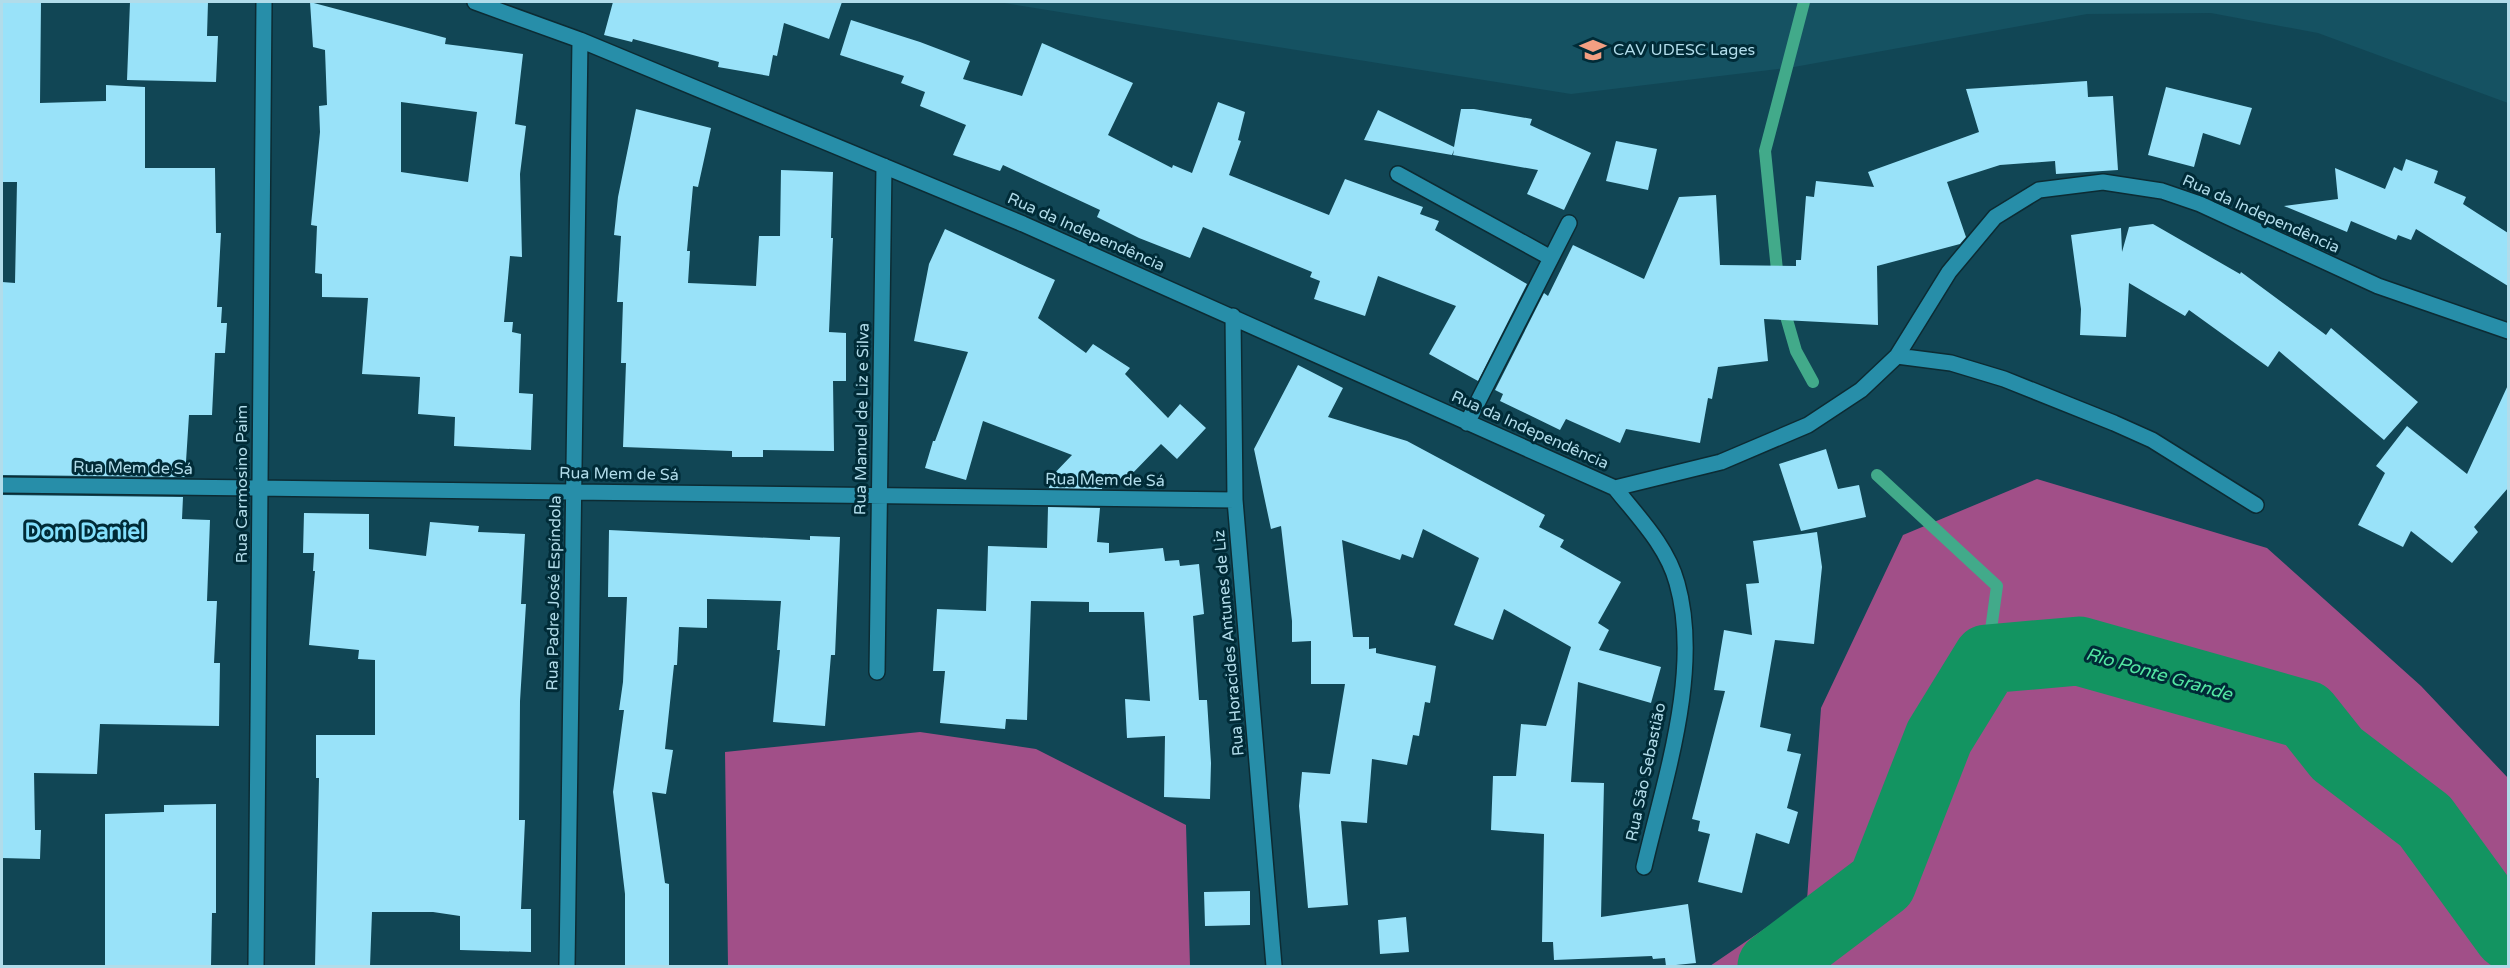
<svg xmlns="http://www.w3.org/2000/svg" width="2510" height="968" font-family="'Varela Round',sans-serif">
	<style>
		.built { fill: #155262 }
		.forest { fill: #a14f88 }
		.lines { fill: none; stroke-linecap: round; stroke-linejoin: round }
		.stream { stroke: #42aa8a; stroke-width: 12 }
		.river { stroke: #139461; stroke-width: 69 }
		.building { fill: #99e2f9; fill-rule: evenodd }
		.minor-casing { stroke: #0c2b33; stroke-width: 18 }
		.minor { stroke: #278ea9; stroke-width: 15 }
		.labels { text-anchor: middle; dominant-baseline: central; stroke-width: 6; stroke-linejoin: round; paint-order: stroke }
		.poi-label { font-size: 16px; fill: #b1dcea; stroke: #002b37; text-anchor: start }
		.street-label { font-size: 16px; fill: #b1dcea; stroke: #002b37 }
		.water-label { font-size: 18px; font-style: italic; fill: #53e7a3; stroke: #002b37 }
		.district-label { font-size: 22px; font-weight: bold; fill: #82e0fd; stroke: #002b37 }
	</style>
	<rect width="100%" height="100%" fill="#114655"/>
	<path class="built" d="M 998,2 L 2508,2 L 2508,103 L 2318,33 L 2211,13 L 2087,14 L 1794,67 L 1571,94 Z"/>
	<path class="forest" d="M 2037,479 L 2267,548 L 2421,686 L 2508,778 L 2508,966 L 1710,966 L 1807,900 L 1821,708 L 1903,535 Z
		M 920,732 L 1036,749 L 1186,825 L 1190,966 L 728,966 L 725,752 Z"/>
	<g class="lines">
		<path class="stream" d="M 1778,280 L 1765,151 L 1804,2
			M 1783,306 L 1796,351 L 1813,382
			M 1877,475 L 1997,586 L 1987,659"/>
		<path class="river" d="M 1772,966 L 1882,883 L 1939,737 L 1987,659 L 2079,651 L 2306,715 L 2337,754 L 2425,821 L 2508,935"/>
	</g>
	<path class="building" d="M 41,2 L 40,103 L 106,101 L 106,85 L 145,87 L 145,168 L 215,168 L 216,233 L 221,233 L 217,307 L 222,307 L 221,323 L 227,323 L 225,353 L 215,353 L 212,415 L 189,415 L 185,477 L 2,475 L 2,282 L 15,283 L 17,182 L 2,182 L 2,3 Z
		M 130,2 L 208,2 L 207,36 L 218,36 L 216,82 L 127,80 Z
		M 310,2 L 446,38 L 445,44 L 523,54 L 515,124 L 526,126 L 520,174 L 522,257 L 510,256 L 504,322 L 513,322 L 512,332 L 521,334 L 519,393 L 533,394 L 531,450 L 454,446 L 455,417 L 418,414 L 420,377 L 362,374 L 368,298 L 322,297 L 322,274 L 315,273 L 317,226 L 311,225 L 320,132 L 319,106 L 327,105 L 325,50 L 313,47 ZM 401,102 L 477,112 L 468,182 L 401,172 Z
		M 613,2 L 842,2 L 829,39 L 784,23 L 777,56 L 773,55 L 769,76 L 718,67 L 719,62 L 633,39 L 632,42 L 604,35 Z
		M 851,20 L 920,42 L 970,61 L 963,79 L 1022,96 L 1042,43 L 1133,83 L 1108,135 L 1172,168 L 1173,165 L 1192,173 L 1218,102 L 1245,112 L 1238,140 L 1241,141 L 1229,175 L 1329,215 L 1345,179 L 1423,207 L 1420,214 L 1439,221 L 1435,230 L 1527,284 L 1478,381 L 1429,354 L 1456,306 L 1378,276 L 1365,316 L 1314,299 L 1320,281 L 1310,277 L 1312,272 L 1203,227 L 1190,258 L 1139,238 L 1097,217 L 1100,210 L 1003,165 L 1000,171 L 953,155 L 966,125 L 920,106 L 925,92 L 901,83 L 904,76 L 840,55 Z
		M 2087,81 L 2088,97 L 2113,96 L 2118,170 L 2056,174 L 2055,161 L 2000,165 L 1947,182 L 1966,237 L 1960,244 L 1877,266 L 1878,325 L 1764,319 L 1768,361 L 1718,367 L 1712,399 L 1708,398 L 1700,443 L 1626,429 L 1620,443 L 1566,419 L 1560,430 L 1500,401 L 1503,394 L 1495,390 L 1544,293 L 1548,296 L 1573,245 L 1644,279 L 1679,197 L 1716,195 L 1720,265 L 1796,266 L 1796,260 L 1801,260 L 1806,196 L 1814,197 L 1816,181 L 1874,187 L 1868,172 L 1979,132 L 1966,89 Z
		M 2166,87 L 2252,108 L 2240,145 L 2203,133 L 2194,167 L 2148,155 Z
		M 636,109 L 711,128 L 698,187 L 693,186 L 687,251 L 690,251 L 688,283 L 756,286 L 759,236 L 780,236 L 781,170 L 833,172 L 831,238 L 833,238 L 829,332 L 846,333 L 846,381 L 833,381 L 834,451 L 763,450 L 763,457 L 732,457 L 732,451 L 623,447 L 626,363 L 621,363 L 623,302 L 617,302 L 621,236 L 614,235 L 618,197 Z
		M 1461,109 L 1474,109 L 1532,119 L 1530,125 L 1591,153 L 1564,210 L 1527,194 L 1538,170 L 1453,155 L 1454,150 L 1452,155 L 1364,140 L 1378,110 L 1454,147 Z
		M 1616,141 L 1657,149 L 1648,190 L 1606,181 Z
		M 2406,159 L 2438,171 L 2434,183 L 2466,197 L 2463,204 L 2508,233 L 2508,286 L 2416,229 L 2411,240 L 2398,235 L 2396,240 L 2351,221 L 2347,232 L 2284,206 L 2338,199 L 2335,168 L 2385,189 L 2394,167 L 2402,171 Z
		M 2153,224 L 2240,274 L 2241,272 L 2326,335 L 2331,328 L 2418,402 L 2384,440 L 2279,351 L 2268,367 L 2189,310 L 2185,316 L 2129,283 L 2126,337 L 2080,335 L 2081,309 L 2071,235 L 2121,228 L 2122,252 L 2129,227 Z
		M 945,229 L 1055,280 L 1038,318 L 1086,353 L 1093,344 L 1130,368 L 1125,374 L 1168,418 L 1180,404 L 1206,428 L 1177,459 L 1161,444 L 1127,479 L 1103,478 L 1102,489 L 1049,488 L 1049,479 L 1072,455 L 983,421 L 966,480 L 925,468 L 933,441 L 935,441 L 968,352 L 914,341 L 929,264 Z
		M 1298,365 L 1343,388 L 1328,417 L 1407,441 L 1545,515 L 1539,527 L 1564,540 L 1560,547 L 1621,582 L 1598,623 L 1609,630 L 1599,650 L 1661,667 L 1651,703 L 1578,682 L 1571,782 L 1604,783 L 1601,917 L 1688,904 L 1696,963 L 1666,966 L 1665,958 L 1653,959 L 1652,956 L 1554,960 L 1553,942 L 1542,942 L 1544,834 L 1491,830 L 1493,776 L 1516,776 L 1521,724 L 1546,726 L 1571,647 L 1504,609 L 1493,640 L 1454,625 L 1479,558 L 1423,529 L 1413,558 L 1402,554 L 1400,560 L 1342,540 L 1353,637 L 1369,637 L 1369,649 L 1376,648 L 1376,653 L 1436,666 L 1430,703 L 1425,702 L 1419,736 L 1413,735 L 1407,765 L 1372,759 L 1367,823 L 1341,821 L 1348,905 L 1308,908 L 1299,806 L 1302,772 L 1330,774 L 1345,684 L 1311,684 L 1311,641 L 1292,642 L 1292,621 L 1281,526 L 1271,529 L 1254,449 Z
		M 2508,385 L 2508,488 L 2474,527 L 2478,532 L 2452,563 L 2411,531 L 2403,547 L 2358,525 L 2385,473 L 2376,466 L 2407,426 L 2467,474 Z
		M 1826,449 L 1838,489 L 1859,485 L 1866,517 L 1801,531 L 1779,464 Z
		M 2,495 L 183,497 L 182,519 L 210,520 L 207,601 L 217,601 L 214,663 L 220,663 L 219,726 L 100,724 L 97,774 L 34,773 L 35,830 L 41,830 L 40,859 L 2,858 Z
		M 1048,507 L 1100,508 L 1097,542 L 1109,543 L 1109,553 L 1163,548 L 1165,561 L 1179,560 L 1180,566 L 1199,564 L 1204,614 L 1193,616 L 1199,700 L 1207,700 L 1211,763 L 1210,799 L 1164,797 L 1165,736 L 1127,738 L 1125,699 L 1150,701 L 1144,612 L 1089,612 L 1089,602 L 1031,601 L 1027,720 L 1006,719 L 1005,729 L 940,723 L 945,671 L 933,671 L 937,609 L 986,611 L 988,546 L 1047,548 Z
		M 304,513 L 369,514 L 369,549 L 426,556 L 430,522 L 479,526 L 478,532 L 525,534 L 521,604 L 526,604 L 520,701 L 519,820 L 525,820 L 521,909 L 531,909 L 531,952 L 460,950 L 460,916 L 433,912 L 372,912 L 370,966 L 315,966 L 319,778 L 316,778 L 316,735 L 375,735 L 375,660 L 358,659 L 359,650 L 309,645 L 315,571 L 313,571 L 314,553 L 303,553 Z
		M 609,530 L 810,540 L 810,536 L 840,537 L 835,655 L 831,655 L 825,726 L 773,722 L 780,650 L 777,650 L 781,601 L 707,599 L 707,628 L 679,627 L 677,665 L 674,665 L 665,749 L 673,750 L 666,794 L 652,792 L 665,883 L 669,884 L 669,966 L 625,966 L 625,894 L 613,792 L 624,710 L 619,710 L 623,682 L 627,597 L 608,597 Z
		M 1817,532 L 1822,567 L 1814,644 L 1775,640 L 1760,727 L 1791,734 L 1787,751 L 1801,754 L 1787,808 L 1798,812 L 1789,844 L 1756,833 L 1742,893 L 1698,882 L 1710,834 L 1698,831 L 1700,821 L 1692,819 L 1725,691 L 1714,690 L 1724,630 L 1752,635 L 1746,584 L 1759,583 L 1753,541 Z
		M 216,804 L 216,913 L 212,913 L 211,966 L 105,966 L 105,814 L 164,812 L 164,805 Z
		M 1250,891 L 1250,925 L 1205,926 L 1204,892 Z
		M 1406,917 L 1409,952 L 1380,954 L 1378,920 Z"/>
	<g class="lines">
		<g class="minor-casing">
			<path id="minor" d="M 475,2 L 580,40 L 1023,224 L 1615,488 L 1721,462 L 1808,425 L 1861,390 L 1897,356 L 1949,272 L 1995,217 L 2039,190 L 2103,182 L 2162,191 L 2200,204 L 2378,286 L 2508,331
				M 1398,174 L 1551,258
				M 1233,316 L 1235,500 L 1274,966
				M 1897,356 L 1951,363 L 2004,379 L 2114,423 L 2152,440 L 2256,505
				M 1467,423 L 1569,223
				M 2,485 L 1235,500
				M 1615,488 C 1638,517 1667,546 1677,583 C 1702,671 1664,781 1644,867
				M 877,672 L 884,166
				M 256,966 L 264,2
				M 567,966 L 580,40"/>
		</g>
		<use href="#minor" class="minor"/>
	</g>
	<defs>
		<g id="university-bare" transform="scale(2.07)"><path d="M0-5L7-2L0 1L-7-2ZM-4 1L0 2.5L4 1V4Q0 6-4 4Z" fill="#f39f82" stroke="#002b37" stroke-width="2.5" paint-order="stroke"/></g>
	</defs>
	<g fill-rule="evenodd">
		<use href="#university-bare" x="1593" y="50"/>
	</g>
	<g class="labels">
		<g class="poi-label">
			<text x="1613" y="50">CAV UDESC Lages</text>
		</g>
		<g class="street-label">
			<text transform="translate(2261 214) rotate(24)">Rua da Independência</text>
			<text transform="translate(1086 232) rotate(24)">Rua da Independência</text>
			<text transform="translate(862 419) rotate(-89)">Rua Manuel de Liz e Silva</text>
			<text transform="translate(1530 430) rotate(24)">Rua da Independência</text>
			<text transform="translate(133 468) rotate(1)">Rua Mem de Sá</text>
			<text transform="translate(619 474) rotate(1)">Rua Mem de Sá</text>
			<text transform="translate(1105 480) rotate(1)">Rua Mem de Sá</text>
			<text transform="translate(242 484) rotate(-90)">Rua Carmosino Paim</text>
			<text transform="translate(554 593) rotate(-89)">Rua Padre José Espíndola</text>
			<text transform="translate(1229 643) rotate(-95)">Rua Horacides Antunes de Liz</text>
			<text transform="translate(1646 772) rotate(-78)">Rua São Sebastião</text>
		</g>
		<g class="water-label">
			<text transform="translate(2159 674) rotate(16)">Rio Ponte Grande</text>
		</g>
		<g class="district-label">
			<text x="85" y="532">Dom Daniel</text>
		</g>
	</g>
	<rect width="2510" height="968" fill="none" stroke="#b1dcea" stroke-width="6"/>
</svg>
